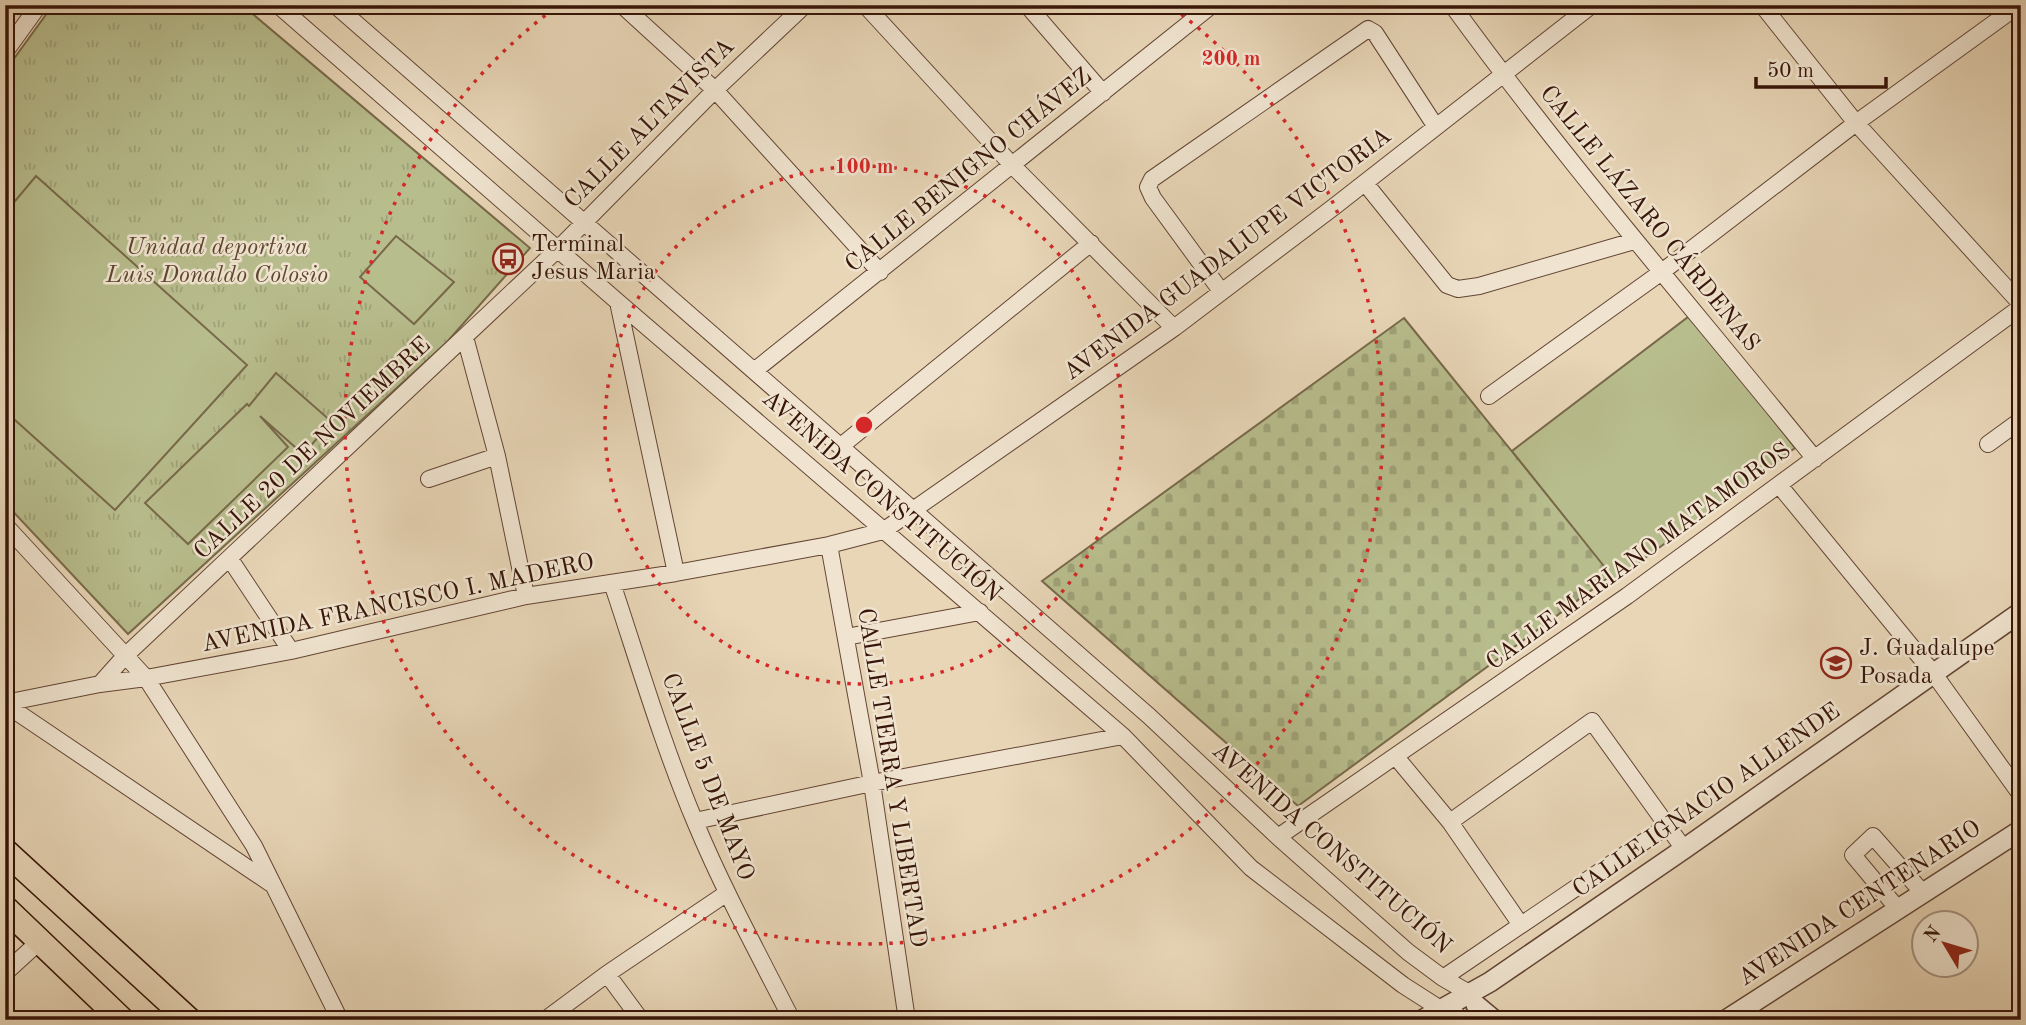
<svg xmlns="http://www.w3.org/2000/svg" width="2026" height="1025" font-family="'Old Standard TT',serif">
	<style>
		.cemetery { fill: url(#cemetery-stones); stroke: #78694a; stroke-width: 2 }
		.park { fill: url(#park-tufts); stroke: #78694a; stroke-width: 2 }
		.pitch { fill: #b8bd8d; stroke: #78694a; stroke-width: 2 }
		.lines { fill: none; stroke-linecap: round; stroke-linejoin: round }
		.minor-casing { stroke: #634534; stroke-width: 18 }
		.tertiary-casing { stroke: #634534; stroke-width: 22 }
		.primary-casing { stroke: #371508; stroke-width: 27 }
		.minor { stroke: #f0e4d0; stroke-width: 16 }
		.tertiary { stroke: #f0e4d0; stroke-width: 19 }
		.primary { stroke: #e8d6b7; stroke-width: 24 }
		.ring { fill: none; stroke: #d62828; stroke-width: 3.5; stroke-dasharray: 3.5 7 }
		.labels { text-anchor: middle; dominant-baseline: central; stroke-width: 5; stroke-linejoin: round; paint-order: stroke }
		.street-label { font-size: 24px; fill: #371508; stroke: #f0e4d0 }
		.poi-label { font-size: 24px; fill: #371508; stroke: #f0e4d0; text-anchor: start }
		.park-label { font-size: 24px; font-style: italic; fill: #5e4730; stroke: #f0e4d0 }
		.centre { fill: #d62828; stroke: #f0e4d0; stroke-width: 3.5 }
		.ring-label { font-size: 21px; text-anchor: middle; font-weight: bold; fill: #d62828; stroke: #f0e4d0; stroke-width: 5; stroke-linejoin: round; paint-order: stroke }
	</style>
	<defs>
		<pattern id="cemetery-stones" width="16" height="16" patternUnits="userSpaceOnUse" patternTransform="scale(1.75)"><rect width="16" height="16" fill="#b8bd8d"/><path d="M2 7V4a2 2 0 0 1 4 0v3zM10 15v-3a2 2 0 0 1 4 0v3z" fill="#9fa278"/></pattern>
		<pattern id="park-tufts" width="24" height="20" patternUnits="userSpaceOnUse" patternTransform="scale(1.75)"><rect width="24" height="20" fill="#b8bd8d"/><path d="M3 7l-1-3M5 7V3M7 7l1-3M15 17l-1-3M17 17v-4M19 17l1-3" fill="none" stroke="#9fa278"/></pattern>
	</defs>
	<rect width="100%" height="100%" fill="#e8d6b7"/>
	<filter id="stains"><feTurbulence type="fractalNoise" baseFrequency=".00286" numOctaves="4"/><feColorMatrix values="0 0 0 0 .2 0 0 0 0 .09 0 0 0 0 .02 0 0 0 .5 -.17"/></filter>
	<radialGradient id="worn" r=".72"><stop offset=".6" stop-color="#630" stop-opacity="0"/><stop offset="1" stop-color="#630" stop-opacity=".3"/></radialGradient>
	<path class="cemetery" d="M 1404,318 L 1612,575 L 1298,806 L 1042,581 Z"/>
	<path class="park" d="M 53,5 L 242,5 L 530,248 L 447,342 L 128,634 L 5,503 L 5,71 Z"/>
	<path class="pitch" d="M 36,176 L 247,365 L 115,510 L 5,411 L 5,213 Z
		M 396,236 L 454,282 L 414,324 L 360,277 Z
		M 1692,314 L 1795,448 L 1615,580 L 1512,451 Z
		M 276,373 L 332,422 L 303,454 L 260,416 L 288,447 L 188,544 L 145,503 L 247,404 L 249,406 Z"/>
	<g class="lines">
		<g class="minor-casing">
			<path id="minor" d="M 278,5 L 618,302 L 1123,736 L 1251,868 L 1403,985 L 1442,1010 L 1457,1015
				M 335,5 L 1149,716 L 1278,837 L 1408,952 L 1443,978 L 1469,993 L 1473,1000
				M 622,5 L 715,90 L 880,272
				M 865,5 L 1012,165 L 1174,328
				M 1027,5 L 1103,93
				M 1452,5 C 1566,162 1693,308 1815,459
				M 1762,5 L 1856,123 L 2021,304
				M 5,52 L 39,5
				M 1365,183 L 1447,285 L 1458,289 L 1479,286 L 1634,241
				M 1221,291 L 1153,198 L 1148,187 L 1152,179 L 1368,29 L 1375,33 L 1436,127
				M 618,302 L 676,573
				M 465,337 L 497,456 L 526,596
				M 754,371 L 1212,5
				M 1489,396 L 1663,271 L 1856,123 L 2019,5
				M 1988,444 L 2021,420
				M 841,446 L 1091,243
				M 429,479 L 497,456
				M 1779,485 L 1934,674 L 2021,795
				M 5,525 L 146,678 L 254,846 L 340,1020
				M 829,545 L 872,783 L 907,1020
				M 230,559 L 291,651
				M 612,583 C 639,664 663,746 696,824 C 724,891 759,955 792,1020
				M 846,637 L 980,612
				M 100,684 L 125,656 L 559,248 L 715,90 L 805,5
				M 5,703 L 100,684 L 146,678 L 291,651 L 526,596 L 676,573 L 829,545 L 883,531 L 1174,328 L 1335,206 L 1592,5
				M 5,704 L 270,883
				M 1396,757 L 1450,822 L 1521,925
				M 695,821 L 872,783 L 1123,736
				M 1450,822 L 1592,721 L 1684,849
				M 1278,837 L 1627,596 L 2021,307
				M 1898,909 L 1853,855 L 1873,836 L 1923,893
				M 5,973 L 41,940
				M 607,974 L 641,1020
				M 1443,978 L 1667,826
				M 545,1020 L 607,974 L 727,893"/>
		</g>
		<g class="tertiary-casing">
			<path id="tertiary" d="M 1476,1005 L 1494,1020
				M 1422,1020 L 1490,982 L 1684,849 L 2021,612
				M 1726,1020 L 2021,830"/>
		</g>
		<g class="primary-casing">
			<path id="primary" d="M 5,851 L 189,1020
				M 5,908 L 122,1020"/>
		</g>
		<use href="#minor" class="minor"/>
		<use href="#tertiary" class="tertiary"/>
		<use href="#primary" class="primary"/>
	</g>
	<g class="ring">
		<circle cx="864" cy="425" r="259"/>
		<path d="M1173 8A519 519 0 1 1 555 8"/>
	</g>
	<defs>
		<g id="bus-ring" transform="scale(1.575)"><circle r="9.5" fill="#f0e4d0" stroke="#8f2418" stroke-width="1.5"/><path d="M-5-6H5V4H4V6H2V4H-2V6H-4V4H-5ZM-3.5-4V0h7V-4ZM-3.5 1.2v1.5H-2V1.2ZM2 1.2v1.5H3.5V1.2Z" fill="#8f2418"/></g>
		<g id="school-ring" transform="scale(1.575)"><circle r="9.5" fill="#f0e4d0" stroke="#8f2418" stroke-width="1.5"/><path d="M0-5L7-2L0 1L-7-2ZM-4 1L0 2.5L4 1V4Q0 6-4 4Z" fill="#8f2418"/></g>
	</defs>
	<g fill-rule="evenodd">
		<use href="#bus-ring" x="508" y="259"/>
		<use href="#school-ring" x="1836" y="663"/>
	</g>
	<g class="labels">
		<g class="street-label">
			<text transform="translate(650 124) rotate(-45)">CALLE ALTAVISTA</text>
			<text transform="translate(969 171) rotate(-39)">CALLE BENIGNO CHÁVEZ</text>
			<text transform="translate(1649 219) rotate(51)">CALLE LÁZARO CÁRDENAS</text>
			<text transform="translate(1228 255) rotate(-37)">AVENIDA GUADALUPE VICTORIA</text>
			<text transform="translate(313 449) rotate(-43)">CALLE 20 DE NOVIEMBRE</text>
			<text transform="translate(881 497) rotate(41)">AVENIDA CONSTITUCIÓN</text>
			<text transform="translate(1639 557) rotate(-36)">CALLE MARIANO MATAMOROS</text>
			<text transform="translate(398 604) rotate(-12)">AVENIDA FRANCISCO I. MADERO</text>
			<text transform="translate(707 777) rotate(69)">CALLE 5 DE MAYO</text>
			<text transform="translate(891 778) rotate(81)">CALLE TIERRA Y LIBERTAD</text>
			<text transform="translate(1707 801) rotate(-35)">CALLE IGNACIO ALLENDE</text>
			<text transform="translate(1331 849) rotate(41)">AVENIDA CONSTITUCIÓN</text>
			<text transform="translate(1860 904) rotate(-33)">AVENIDA CENTENARIO</text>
		</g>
		<g class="poi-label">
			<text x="531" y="245">Terminal<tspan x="531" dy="28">Jesus Maria</tspan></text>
			<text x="1859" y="649">J. Guadalupe<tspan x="1859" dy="28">Posada</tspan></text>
		</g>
		<g class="park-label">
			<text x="217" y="248">Unidad deportiva<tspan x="217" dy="28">Luis Donaldo Colosio</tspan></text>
		</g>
	</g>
	<circle cx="864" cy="425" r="10" class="centre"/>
	<g class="ring-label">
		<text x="1231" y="65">200 m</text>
		<text x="864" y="173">100 m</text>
	</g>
	<rect width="2026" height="1025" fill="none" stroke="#e8d6b7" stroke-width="28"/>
	<rect x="7" y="7" width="2012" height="1011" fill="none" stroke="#371508" stroke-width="3.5"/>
	<rect x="14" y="14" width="1998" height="997" fill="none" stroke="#371508" stroke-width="2"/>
	<g transform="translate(1945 944) rotate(308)"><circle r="33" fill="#f0e4d0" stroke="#a69180" stroke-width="2"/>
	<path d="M0-5L12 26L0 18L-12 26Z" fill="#8f2418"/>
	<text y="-10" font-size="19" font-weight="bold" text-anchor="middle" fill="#371508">N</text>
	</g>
	<path d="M1756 77v10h130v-10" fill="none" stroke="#371508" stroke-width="3.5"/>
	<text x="1767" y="77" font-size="21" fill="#371508" stroke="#f0e4d0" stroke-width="5" paint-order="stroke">50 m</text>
	<rect width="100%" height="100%" filter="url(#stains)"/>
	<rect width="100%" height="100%" fill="url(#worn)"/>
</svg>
